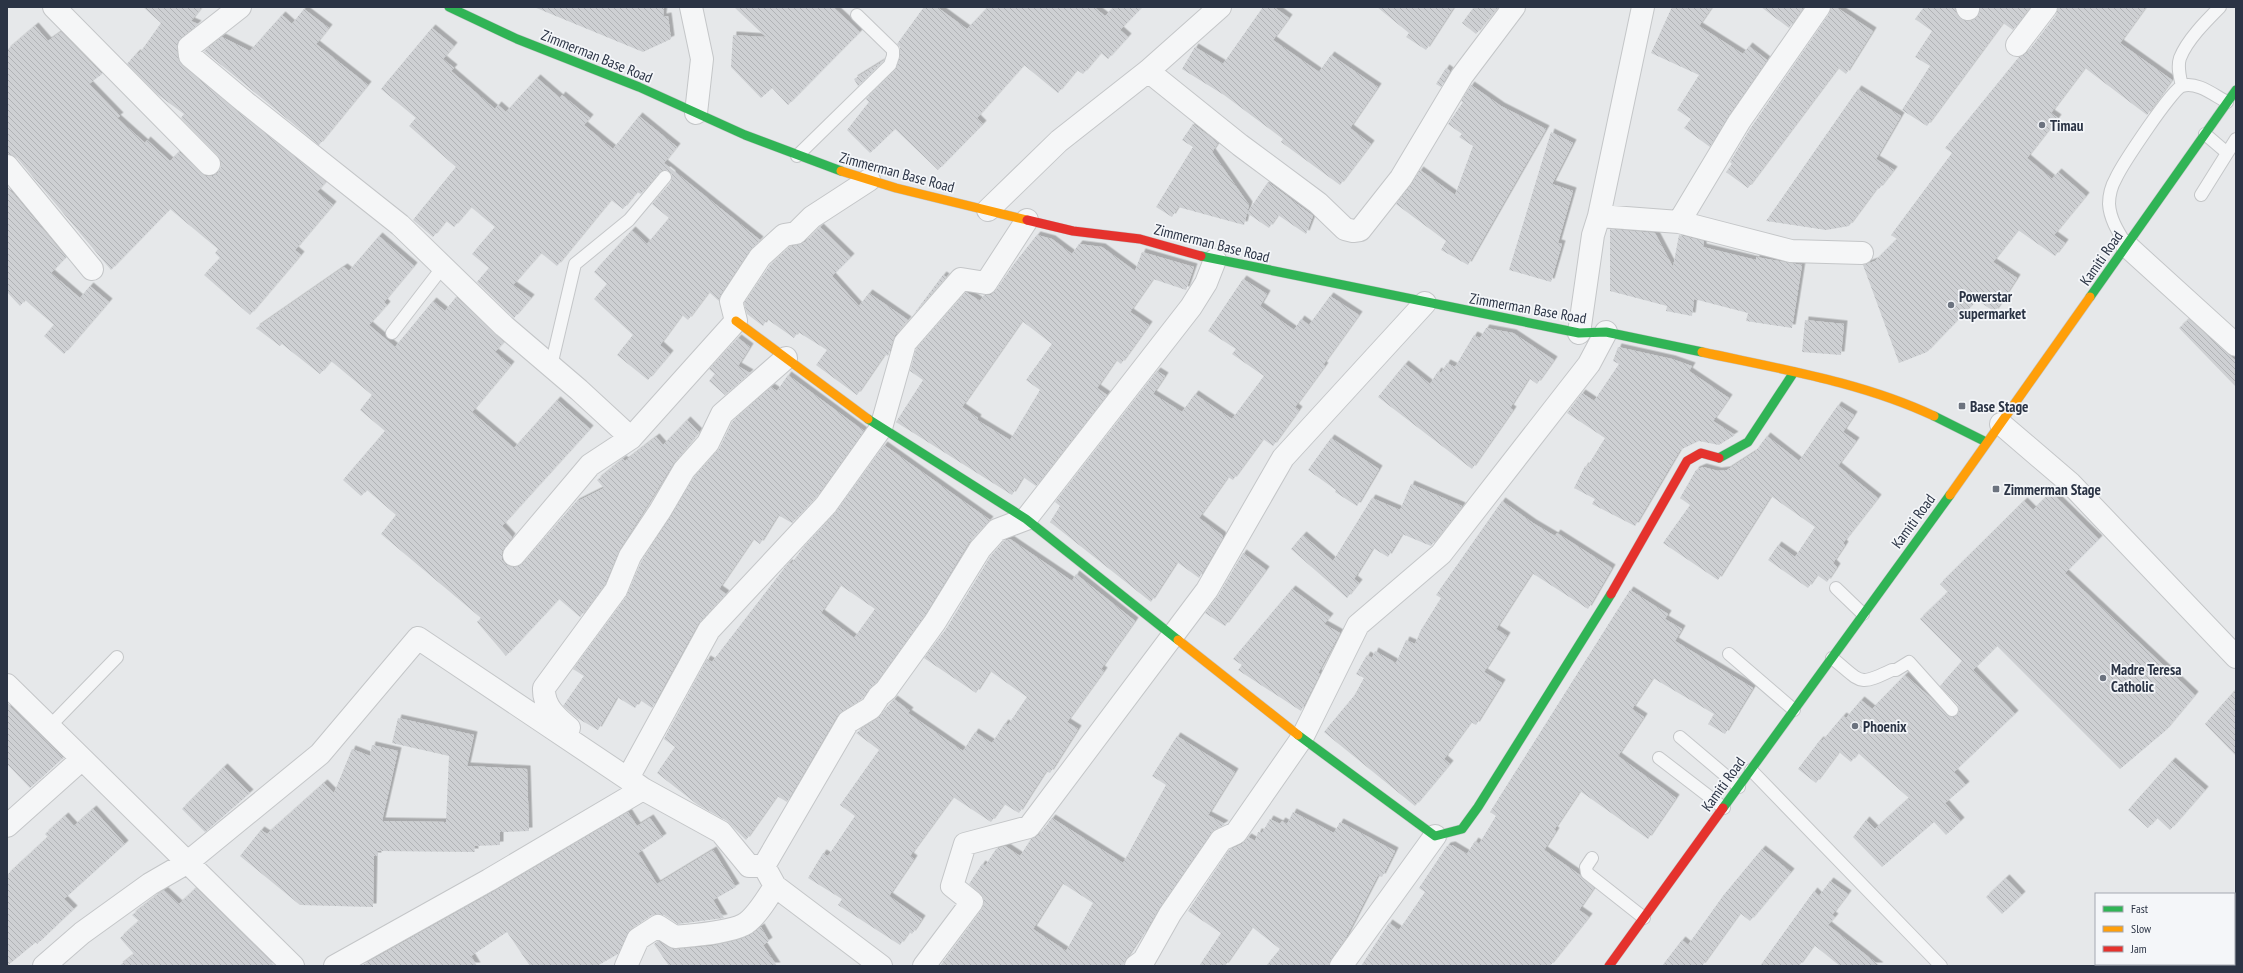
<svg xmlns="http://www.w3.org/2000/svg" width="2243" height="973" font-family="'PT Sans Narrow',sans-serif">
	<style>
		.building { fill: url(#building-back-hatch); fill-rule: evenodd; filter: url(#shadow) }
		.lines { fill: none; stroke-linecap: round; stroke-linejoin: round }
		.lane-casing { stroke: #c4c6c8; stroke-width: 14 }
		.street-casing { stroke: #c4c6c8; stroke-width: 24 }
		.fast-casing { stroke: #c4c6c8; stroke-width: 10 }
		.slow-casing { stroke: #c4c6c8; stroke-width: 10 }
		.jam-casing { stroke: #c4c6c8; stroke-width: 10 }
		.lane { stroke: #f5f6f7; stroke-width: 12 }
		.street { stroke: #f5f6f7; stroke-width: 22 }
		.fast { stroke: #30b455; stroke-width: 9 }
		.slow { stroke: #ff9f0a; stroke-width: 9 }
		.jam { stroke: #e5322d; stroke-width: 9 }
		.poi-dot { fill: #6c737f; stroke: #f4f6f9; stroke-width: 1.5 }
		.labels { text-anchor: middle; dominant-baseline: central; stroke-width: 3.5; stroke-linejoin: round; paint-order: stroke }
		.street-label { font-size: 15px; fill: #2b3445; stroke: #f4f6f9 }
		.poi-label { font-size: 15px; font-weight: bold; fill: #2b3445; stroke: #f4f6f9; text-anchor: start }
	</style>
	<defs>
		<pattern id="building-back-hatch" width="6" height="6" patternUnits="userSpaceOnUse"><rect width="6" height="6" fill="#ced0d3"/><path d="M-1 5l2 2M0 0l6 6M5-1l2 2" fill="none" stroke="#b1b3b6"/></pattern>
		<filter id="shadow"><feDropShadow dx="3.5" dy="-3.5" stdDeviation="0" flood-color="#0004"/></filter>
	</defs>
	<rect width="100%" height="100%" fill="#e6e8ea"/>
	<path class="building" d="M 143,7 L 202,7 L 191,21 L 198,24 L 177,43 L 178,57 L 182,65 L 326,182 L 317,192 L 333,205 L 295,250 L 301,255 L 250,315 L 204,275 L 220,258 L 215,253 L 218,249 L 170,209 L 111,270 L 17,158 L 7,154 L 7,50 L 35,26 L 48,41 L 61,32 L 102,74 L 89,84 L 120,116 L 117,118 L 145,143 L 147,140 L 170,161 L 179,152 L 205,176 L 213,176 L 218,173 L 221,167 L 218,156 L 181,118 L 184,114 L 157,94 L 127,64 L 137,53 L 139,54 L 161,23 Z
		M 534,7 L 664,7 L 663,17 L 668,16 L 671,39 L 643,52 Z
		M 734,7 L 833,7 L 860,32 L 788,105 L 772,88 L 761,98 L 731,67 L 733,35 L 766,37 Z
		M 924,7 L 937,7 L 967,29 L 988,7 L 1094,7 L 1105,16 L 1114,7 L 1142,7 L 1120,30 L 1128,37 L 1108,59 L 1101,53 L 1083,74 L 1077,70 L 1058,93 L 1024,65 L 977,118 L 983,124 L 938,170 L 895,129 L 870,153 L 847,130 L 869,102 L 866,99 L 895,70 L 900,56 L 900,47 L 897,44 Z
		M 1263,7 L 1274,7 L 1289,18 L 1273,40 L 1319,72 L 1331,55 L 1378,87 L 1350,128 L 1371,144 L 1340,185 L 1281,142 L 1283,139 L 1224,95 L 1182,69 L 1195,47 L 1223,64 Z
		M 1377,7 L 1454,7 L 1426,50 L 1406,37 L 1409,33 Z
		M 1474,7 L 1498,7 L 1476,34 L 1462,23 Z
		M 1672,7 L 1712,7 L 1699,26 L 1743,54 L 1749,46 L 1767,60 L 1729,115 L 1710,147 L 1684,128 L 1691,119 L 1677,110 L 1699,75 L 1651,53 Z
		M 1761,7 L 1804,7 L 1789,28 Z
		M 1831,7 L 1836,7 L 1873,31 L 1846,74 L 1838,68 L 1748,188 L 1726,172 L 1732,164 L 1730,162 L 1750,129 L 1829,14 Z
		M 1924,7 L 1955,7 L 1961,19 L 1968,21 L 1978,16 L 1980,7 L 2030,7 L 2013,30 L 2003,23 L 1927,126 L 1902,110 L 1930,66 L 1915,57 L 1932,31 L 1915,19 Z
		M 2058,7 L 2146,7 L 2120,43 L 2172,80 L 2147,115 L 2085,68 L 2051,113 L 2058,118 L 2027,158 L 2052,179 L 2058,172 L 2086,196 L 2054,235 L 2065,243 L 2055,256 L 2018,230 L 1993,262 L 2017,278 L 1995,312 L 1977,300 L 1927,352 L 1899,363 L 1863,265 L 1875,261 L 1897,239 L 1891,235 L 1952,153 L 1945,148 L 2019,57 L 2027,53 L 2056,15 Z
		M 304,9 L 329,28 L 316,44 L 368,85 L 319,145 L 204,51 L 222,37 L 250,51 L 282,15 L 292,24 Z
		M 432,28 L 454,46 L 443,59 L 454,68 L 451,71 L 495,109 L 498,105 L 506,112 L 537,78 L 560,98 L 562,95 L 590,118 L 584,125 L 613,149 L 639,116 L 677,147 L 664,163 L 760,240 L 750,250 L 721,294 L 719,301 L 709,292 L 688,320 L 682,315 L 660,345 L 670,354 L 648,380 L 617,355 L 633,335 L 594,299 L 607,284 L 594,272 L 632,230 L 647,244 L 669,218 L 652,204 L 671,182 L 672,174 L 667,170 L 660,172 L 641,194 L 637,192 L 623,209 L 611,200 L 557,266 L 541,253 L 513,285 L 531,298 L 514,318 L 477,282 L 489,268 L 472,254 L 495,227 L 471,207 L 454,227 L 446,221 L 433,237 L 413,220 L 456,167 L 409,126 L 416,118 L 381,89 Z
		M 883,61 L 858,86 L 854,79 Z
		M 1446,68 L 1450,71 L 1441,87 L 1436,84 Z
		M 1471,85 L 1501,106 L 1546,129 L 1468,265 L 1441,250 L 1446,241 L 1396,204 L 1420,170 L 1455,195 L 1473,146 L 1459,137 L 1462,134 L 1448,124 L 1461,105 L 1463,102 L 1461,101 Z
		M 1858,89 L 1901,116 L 1876,159 L 1894,170 L 1879,189 L 1877,188 L 1849,226 L 1826,230 L 1766,221 Z
		M 1193,124 L 1218,143 L 1212,152 L 1249,205 L 1244,225 L 1178,207 L 1172,217 L 1156,207 L 1193,147 L 1182,140 Z
		M 1551,132 L 1573,143 L 1552,184 L 1573,191 L 1558,243 L 1562,244 L 1551,282 L 1509,270 Z
		M 1268,182 L 1313,216 L 1306,234 L 1278,215 L 1269,228 L 1247,213 Z
		M 7,186 L 66,257 L 51,273 L 80,298 L 90,286 L 109,302 L 64,354 L 44,336 L 54,325 L 25,300 L 20,306 L 7,292 Z
		M 820,227 L 851,257 L 832,276 L 859,306 L 869,293 L 908,320 L 895,335 L 888,356 L 885,354 L 857,395 L 816,365 L 827,350 L 798,332 L 794,338 L 767,319 L 763,326 L 747,314 L 744,303 L 770,265 L 790,247 L 805,242 Z
		M 1610,229 L 1655,233 L 1673,267 L 1679,235 L 1704,241 L 1703,247 L 1756,260 L 1756,257 L 1802,265 L 1792,328 L 1746,321 L 1748,313 L 1694,299 L 1692,316 L 1666,311 L 1667,306 L 1610,291 Z
		M 1037,235 L 1052,239 L 1072,254 L 1079,244 L 1102,247 L 1135,271 L 1142,252 L 1194,267 L 1186,290 L 1153,279 L 1130,312 L 1149,325 L 1121,364 L 1116,360 L 1097,388 L 1107,395 L 1036,486 L 1023,477 L 1012,495 L 896,422 L 923,380 L 910,371 L 916,349 L 966,292 L 980,301 L 984,295 L 991,295 L 996,290 L 1014,264 ZM 1022,321 L 1052,344 L 1026,380 L 1040,390 L 1010,440 L 977,420 L 978,418 L 962,407 Z
		M 379,236 L 414,266 L 384,302 L 387,305 L 369,325 L 395,347 L 433,301 L 445,311 L 456,297 L 504,342 L 495,352 L 511,365 L 472,412 L 514,448 L 557,400 L 590,429 L 502,526 L 512,537 L 502,552 L 502,560 L 506,565 L 512,567 L 523,563 L 576,502 L 604,488 L 597,480 L 623,459 L 625,461 L 656,437 L 663,445 L 687,420 L 699,432 L 673,464 L 620,549 L 605,584 L 580,617 L 559,599 L 506,656 L 477,622 L 481,618 L 381,534 L 396,515 L 367,490 L 361,496 L 343,480 L 385,431 L 360,410 L 372,395 L 331,361 L 320,374 L 282,344 L 280,346 L 256,328 L 344,267 L 349,271 Z
		M 943,275 L 946,277 L 913,315 Z
		M 1243,279 L 1267,294 L 1260,306 L 1294,330 L 1301,319 L 1309,325 L 1330,296 L 1359,315 L 1323,365 L 1325,366 L 1295,407 L 1299,410 L 1273,446 L 1263,439 L 1233,480 L 1228,477 L 1199,518 L 1222,535 L 1223,538 L 1199,578 L 1177,562 L 1151,602 L 1050,522 L 1060,506 L 1055,502 L 1157,371 L 1165,376 L 1153,394 L 1182,412 L 1195,394 L 1232,419 L 1264,376 L 1232,354 L 1236,349 L 1208,331 Z
		M 2189,319 L 2236,361 L 2236,387 L 2179,328 Z
		M 1805,320 L 1844,324 L 1841,355 L 1802,352 Z
		M 1486,328 L 1513,333 L 1554,360 L 1537,384 L 1529,378 L 1510,408 L 1513,410 L 1472,469 L 1378,397 L 1405,364 L 1430,384 L 1438,371 L 1441,373 L 1447,363 L 1455,367 L 1474,335 L 1480,338 Z
		M 738,338 L 750,347 L 738,366 L 750,373 L 725,395 L 709,381 L 715,374 L 709,369 Z
		M 1618,347 L 1672,359 L 1692,366 L 1689,371 L 1729,398 L 1713,421 L 1735,435 L 1719,445 L 1699,441 L 1680,450 L 1635,526 L 1592,504 L 1595,499 L 1574,488 L 1585,466 L 1587,467 L 1605,438 L 1567,413 L 1582,393 L 1594,401 L 1619,364 L 1613,361 Z
		M 788,375 L 864,431 L 816,497 L 792,523 L 778,515 L 760,544 L 753,539 L 719,589 L 726,594 L 698,624 L 652,708 L 640,700 L 635,708 L 617,697 L 598,730 L 577,718 L 563,706 L 584,676 L 573,669 L 626,597 L 641,562 L 694,477 L 719,449 L 732,422 L 771,387 L 777,391 Z
		M 1838,405 L 1854,415 L 1843,432 L 1856,441 L 1838,466 L 1878,498 L 1843,543 L 1845,545 L 1833,563 L 1837,567 L 1827,582 L 1817,575 L 1808,588 L 1768,560 L 1778,545 L 1795,557 L 1815,527 L 1771,496 L 1718,580 L 1663,543 L 1690,505 L 1680,498 L 1696,470 L 1703,467 L 1718,471 L 1727,470 L 1755,452 L 1767,436 L 1799,461 Z
		M 1331,438 L 1379,469 L 1357,506 L 1335,492 L 1336,490 L 1308,470 Z
		M 884,445 L 990,520 L 969,542 L 925,615 L 877,681 L 862,699 L 837,716 L 787,802 L 777,796 L 746,840 L 727,821 L 698,805 L 657,773 L 675,747 L 664,739 L 707,659 L 712,662 L 786,566 L 789,563 L 791,564 L 803,548 L 835,513 ZM 840,585 L 875,609 L 854,638 L 821,613 Z
		M 1411,484 L 1462,506 L 1461,508 L 1431,546 L 1402,534 L 1388,557 L 1373,548 L 1354,579 L 1359,583 L 1347,598 L 1291,549 L 1303,535 L 1333,561 L 1372,498 L 1400,510 Z
		M 2051,492 L 2099,539 L 2065,573 L 2195,695 L 2165,731 L 2120,769 L 1997,646 L 1973,670 L 2015,714 L 1954,772 L 1966,785 L 1945,803 L 1961,821 L 1946,835 L 1934,822 L 1882,867 L 1853,837 L 1866,820 L 1875,829 L 1909,798 L 1858,753 L 1851,762 L 1839,752 L 1816,783 L 1798,769 L 1820,740 L 1822,741 L 1843,716 L 1846,718 L 1861,700 L 1872,709 L 1905,675 L 1930,697 L 1947,715 L 1953,717 L 1957,715 L 1959,712 L 1958,705 L 1940,686 L 1962,661 L 1920,619 L 1948,592 L 1940,584 L 2024,501 L 2033,510 Z
		M 1502,501 L 1533,523 L 1555,536 L 1557,533 L 1612,568 L 1588,609 L 1532,573 L 1496,629 L 1507,636 L 1484,672 L 1502,683 L 1476,725 L 1471,722 L 1444,759 L 1450,764 L 1415,806 L 1324,732 L 1354,696 L 1364,678 L 1356,674 L 1367,655 L 1372,658 L 1375,651 L 1396,663 L 1406,640 L 1415,644 L 1421,630 L 1441,598 L 1436,595 Z
		M 1010,539 L 1072,581 L 1076,574 L 1135,621 L 1101,669 L 1104,671 L 1067,722 L 1078,729 L 1050,773 L 1046,771 L 1019,813 L 1004,804 L 991,822 L 953,797 L 910,856 L 914,859 L 889,896 L 922,919 L 912,934 L 909,932 L 900,945 L 838,905 L 842,899 L 808,878 L 823,853 L 828,856 L 855,816 L 840,805 L 879,750 L 856,733 L 878,718 L 894,699 L 910,711 L 908,713 L 963,751 L 975,732 L 992,743 L 1005,723 L 1008,725 L 1027,697 L 990,671 L 976,693 L 924,658 L 946,629 L 990,557 L 1004,541 Z
		M 1243,553 L 1266,570 L 1225,626 L 1205,613 L 1218,596 Z
		M 1292,589 L 1330,617 L 1324,624 L 1340,633 L 1318,673 L 1320,674 L 1301,711 L 1238,670 L 1242,665 L 1233,659 Z
		M 1630,590 L 1668,614 L 1665,619 L 1682,629 L 1675,641 L 1753,688 L 1725,734 L 1708,724 L 1714,714 L 1653,678 L 1632,709 L 1644,717 L 1618,756 L 1676,798 L 1648,839 L 1580,791 L 1554,830 L 1556,831 L 1544,850 L 1580,875 L 1594,888 L 1579,910 L 1589,917 L 1550,966 L 1361,966 L 1389,923 L 1399,930 L 1425,892 L 1419,888 L 1447,846 L 1452,845 L 1467,854 L 1475,841 L 1479,844 L 1496,816 L 1490,812 Z
		M 2236,689 L 2236,756 L 2205,724 Z
		M 7,703 L 63,758 L 30,788 L 7,764 Z
		M 398,718 L 474,735 L 467,766 L 527,769 L 529,831 L 500,832 L 500,845 L 474,846 L 475,852 L 378,851 L 378,856 L 374,856 L 373,907 L 300,905 L 240,856 L 261,830 L 267,834 L 324,783 L 334,793 L 352,749 L 370,756 L 372,745 L 398,751 L 382,821 L 446,822 L 449,756 L 392,743 Z
		M 1177,736 L 1235,772 L 1208,815 L 1225,824 L 1211,833 L 1160,907 L 1143,936 L 1142,935 L 1125,961 L 1123,966 L 940,966 L 982,909 L 984,903 L 983,897 L 969,884 L 982,864 L 985,866 L 996,849 L 1005,846 L 1020,856 L 1031,839 L 1039,835 L 1052,818 L 1123,863 L 1166,785 L 1152,776 ZM 1062,883 L 1093,903 L 1066,951 L 1033,929 Z
		M 2172,761 L 2205,790 L 2170,830 L 2157,818 L 2148,828 L 2128,810 Z
		M 224,767 L 250,793 L 205,832 L 182,809 Z
		M 93,809 L 125,844 L 64,899 L 74,909 L 37,944 L 36,942 L 7,966 L 7,875 L 48,837 L 45,834 L 65,816 L 74,826 Z
		M 628,812 L 637,826 L 650,818 L 663,837 L 638,853 L 657,884 L 713,850 L 736,887 L 713,900 L 724,918 L 678,924 L 664,915 L 658,914 L 652,915 L 631,929 L 618,954 L 597,966 L 530,966 L 507,932 L 471,956 L 477,966 L 361,966 L 495,891 Z
		M 1293,812 L 1334,833 L 1340,822 L 1395,851 L 1382,877 L 1378,875 L 1345,939 L 1331,959 L 1329,966 L 1266,966 L 1280,949 L 1252,927 L 1225,966 L 1199,966 L 1221,933 L 1188,911 L 1229,850 L 1242,844 L 1248,837 L 1255,841 L 1258,832 L 1262,833 L 1270,819 L 1280,824 L 1282,821 L 1287,824 Z
		M 1762,849 L 1791,872 L 1750,921 L 1740,913 L 1702,966 L 1662,966 L 1682,940 L 1688,945 L 1723,896 Z
		M 2006,878 L 2022,895 L 2002,914 L 1986,897 Z
		M 1830,881 L 1848,894 L 1832,915 L 1835,917 L 1828,925 L 1880,966 L 1840,966 L 1814,945 L 1799,966 L 1760,966 L 1814,891 L 1819,896 Z
		M 196,888 L 275,966 L 119,966 L 134,954 L 120,938 L 139,921 L 132,915 L 164,890 L 179,904 Z
		M 761,927 L 769,941 L 763,945 L 777,966 L 669,966 L 654,944 L 658,941 L 668,947 L 676,949 L 712,946 L 741,939 Z"/>
	<g class="lines">
		<g class="lane-casing">
			<path id="lane" d="M 2182,86 C 2180,77 2177,67 2180,58 C 2187,40 2206,21 2220,7
				M 2205,134 L 2226,152
				M 797,156 L 890,65 L 893,56 L 893,50 L 857,15
				M 2201,195 L 2236,139
				M 2127,246 C 2119,233 2110,220 2109,204 C 2109,195 2112,185 2116,178 C 2122,165 2172,89 2182,86 C 2197,81 2215,96 2227,102
				M 392,333 L 442,268
				M 551,366 L 575,264 L 629,220 L 665,177
				M 1836,588 L 1863,614
				M 1729,654 L 1794,710
				M 1832,658 C 1862,682 1857,687 1892,670 L 1896,670 L 1909,662 L 1952,710
				M 49,727 L 117,657
				M 1680,737 L 1739,787
				M 1659,758 L 1724,808
				M 1751,770 L 1941,966
				M 1592,858 L 1586,867 L 1587,873 L 1644,918"/>
		</g>
		<g class="street-casing">
			<path id="street" d="M 54,7 L 209,164
				M 240,7 L 189,47 L 190,56 L 245,102 L 400,225 L 504,326 L 579,390 L 631,438 L 736,321 L 731,301 L 760,257 L 784,235 L 796,233 L 812,217 L 869,180
				M 691,7 L 702,59 L 696,113
				M 1967,7 L 1968,9
				M 2017,45 L 2046,7
				M 1148,71 L 1240,145 L 1318,203 L 1345,229 L 1353,231 L 1360,230 L 1401,178 L 1462,76 L 1514,7
				M 7,166 L 92,269
				M 988,210 L 1059,141 L 1148,71 L 1220,7
				M 1599,216 L 1643,7
				M 1679,222 L 1739,122 L 1819,7
				M 2127,246 L 2236,345
				M 1579,333 L 1593,235 L 1599,216 L 1679,222 L 1791,251 L 1862,253
				M 2001,424 L 2070,483 L 2236,657
				M 514,555 L 590,465 L 631,438
				M 7,685 L 293,966
				M 569,728 C 556,717 543,706 544,688 L 616,590 L 630,556 L 660,511 L 684,470 L 708,443 L 722,414 L 786,358
				M 7,826 L 82,759
				M 764,866 L 848,722 L 871,708 L 879,696 L 886,690 L 935,622 L 980,549 L 997,530 L 1026,519 L 1191,307 L 1206,283 L 1215,260
				M 44,966 L 82,933 L 150,884 L 188,862 L 320,754 L 418,638 L 643,789 L 489,880 L 335,966
				M 626,966 L 638,939 L 658,926 L 675,937 C 693,935 727,933 743,925 C 755,919 768,897 775,886
				M 881,966 L 775,886 L 764,866 L 749,866 L 721,832 L 643,789 L 628,778 L 709,630 L 826,505 L 881,428 L 905,343 L 961,279 L 986,283 L 1027,220
				M 924,966 L 972,902 L 952,886 L 965,844 L 1029,827 L 1207,590 L 1283,458 L 1425,303
				M 1136,966 L 1144,960 L 1170,914 L 1221,840 L 1236,833 L 1302,738 L 1358,625 L 1441,554 L 1589,364 L 1606,332
				M 1341,966 L 1435,836"/>
		</g>
		<g class="fast-casing">
			<path id="fast" d="M 449,7 L 517,39 L 639,87 L 745,135 L 841,171
				M 1201,256 L 1579,333 L 1606,332 L 1702,352
				M 2090,297 L 2236,90
				M 1934,416 L 1986,442
				M 868,419 L 1026,519 L 1178,640
				M 1719,458 L 1748,442 L 1794,372
				M 1298,735 L 1435,836 L 1462,829 L 1478,807 L 1611,594
				M 1723,808 L 1950,495"/>
		</g>
		<g class="slow-casing">
			<path id="slow" d="M 841,171 L 896,188 L 1027,220
				M 736,321 L 868,419
				M 1702,352 C 1780,369 1862,382 1934,416
				M 1950,495 L 2090,297
				M 1178,640 L 1298,735"/>
		</g>
		<g class="jam-casing">
			<path id="jam" d="M 1027,220 L 1073,231 L 1140,239 L 1201,256
				M 1611,594 L 1687,461 L 1701,453 L 1719,458
				M 1609,966 L 1723,808"/>
		</g>
		<use href="#lane" class="lane"/>
		<use href="#street" class="street"/>
		<use href="#fast" class="fast"/>
		<use href="#slow" class="slow"/>
		<use href="#jam" class="jam"/>
	</g>
	<g class="poi-dot">
		<circle cx="2042" cy="125" r="4"/>
		<circle cx="1951" cy="305" r="4"/>
		<rect x="1958" y="402" width="8" height="8" rx="2"/>
		<rect x="1992" y="485" width="8" height="8" rx="2"/>
		<circle cx="2103" cy="678" r="4"/>
		<circle cx="1855" cy="726" r="4"/>
	</g>
	<g class="labels">
		<g class="street-label">
			<text transform="translate(597 56) rotate(22)">Zimmerman Base Road</text>
			<text transform="translate(897 172) rotate(15)">Zimmerman Base Road</text>
			<text transform="translate(1212 243) rotate(14)">Zimmerman Base Road</text>
			<text transform="translate(2101 258) rotate(-55)">Kamiti Road</text>
			<text transform="translate(1528 308) rotate(10)">Zimmerman Base Road</text>
			<text transform="translate(1913 521) rotate(-54)">Kamiti Road</text>
			<text transform="translate(1723 784) rotate(-54)">Kamiti Road</text>
		</g>
		<g class="poi-label">
			<text x="2050" y="125">Timau</text>
			<text x="1959" y="296">Powerstar<tspan x="1959" dy="17">supermarket</tspan></text>
			<text x="1970" y="406">Base Stage</text>
			<text x="2004" y="489">Zimmerman Stage</text>
			<text x="2111" y="669">Madre Teresa<tspan x="2111" dy="17">Catholic</tspan></text>
			<text x="1863" y="726">Phoenix</text>
		</g>
	</g>
	<rect width="2243" height="973" fill="none" stroke="#2b3445" stroke-width="16"/>
	<rect x="2095" y="893" width="140" height="72" fill="#f4f6f9" stroke="#a4a8b1"/>
	<rect x="2103" y="906" width="20" height="6" fill="#30b455" stroke="#a4a8b1"/>
	<text x="2131" y="913" font-size="12" fill="#2b3445">Fast</text>
	<rect x="2103" y="926" width="20" height="6" fill="#ff9f0a" stroke="#a4a8b1"/>
	<text x="2131" y="933" font-size="12" fill="#2b3445">Slow</text>
	<rect x="2103" y="946" width="20" height="6" fill="#e5322d" stroke="#a4a8b1"/>
	<text x="2131" y="953" font-size="12" fill="#2b3445">Jam</text>
</svg>
